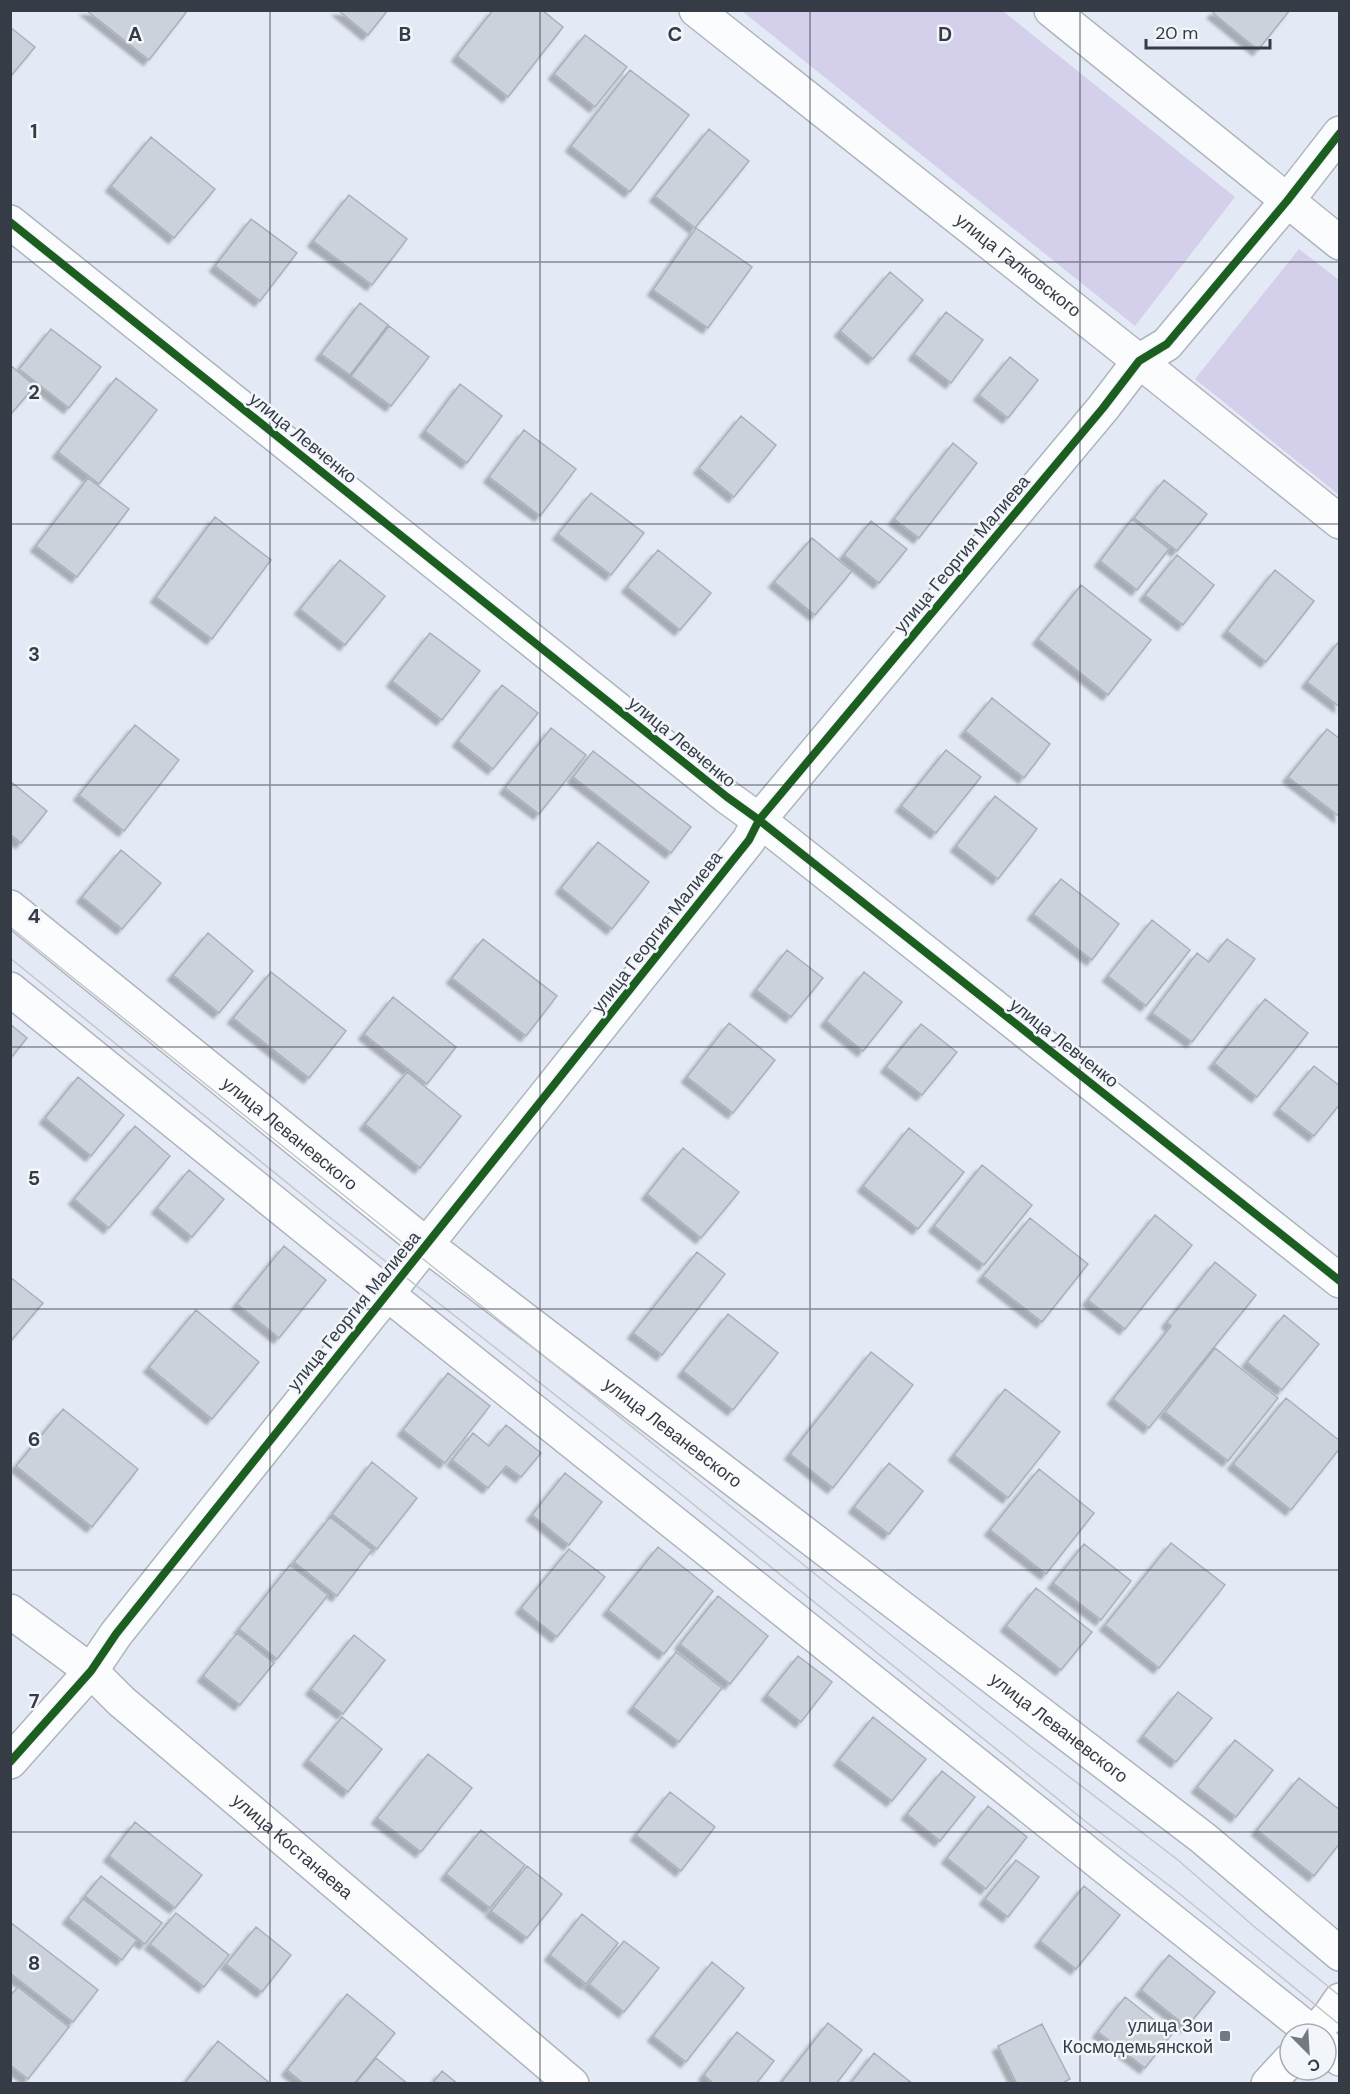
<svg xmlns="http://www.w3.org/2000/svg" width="1350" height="2094" font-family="'DM Sans',sans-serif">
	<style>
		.green { fill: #d4d0eb }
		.building { fill: #cbd2db; stroke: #a9b0b9; stroke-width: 1.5; filter: url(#shadow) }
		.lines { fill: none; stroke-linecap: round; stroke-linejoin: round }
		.street-casing { stroke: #afb4bd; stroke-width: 36 }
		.secondary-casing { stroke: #afb4bd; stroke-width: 36 }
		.street { stroke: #fbfcfe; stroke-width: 33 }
		.secondary { stroke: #fbfcfe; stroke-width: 33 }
		.tram { stroke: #c5c6c9; stroke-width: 1.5 }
		.cycleway-casing { stroke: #f2f5fa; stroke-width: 11 }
		.cycleway { stroke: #1b5e20; stroke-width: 8 }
		.grid { fill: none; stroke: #363c46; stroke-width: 1.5; stroke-opacity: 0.55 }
		.poi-dot { fill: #737983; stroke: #f2f5fa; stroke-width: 2 }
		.labels { text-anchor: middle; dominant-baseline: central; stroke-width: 5; stroke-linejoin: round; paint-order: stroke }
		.street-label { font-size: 18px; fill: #363c46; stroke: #f2f5fa }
		.poi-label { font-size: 18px; fill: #363c46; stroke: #f2f5fa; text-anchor: end }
		.grid-label { font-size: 20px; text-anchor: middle; font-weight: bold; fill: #363c46; stroke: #f2f5fa; stroke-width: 5; stroke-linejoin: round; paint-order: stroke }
	</style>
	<defs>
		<filter id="shadow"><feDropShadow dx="-5.5" dy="5.5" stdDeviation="1.5" flood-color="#0004"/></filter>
	</defs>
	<rect width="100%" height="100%" fill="#e4eaf5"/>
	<path class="green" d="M 742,11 L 1003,11 L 1235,197 L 1135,326 Z
		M 1299,249 L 1339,280 L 1339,495 L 1195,379 Z"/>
	<path class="building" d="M 86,10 L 188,10 L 149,60 Z
		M 338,10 L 388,10 L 368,35 Z
		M 493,10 L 542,10 L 563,27 L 508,97 L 457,56 Z
		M 1215,10 L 1290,10 L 1258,50 L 1213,13 Z
		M 10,27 L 35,47 L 10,77 Z
		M 585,35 L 627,67 L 595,107 L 554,74 Z
		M 630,70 L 689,115 L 630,192 L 571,146 Z
		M 709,129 L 749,161 L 695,228 L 655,196 Z
		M 151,137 L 215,189 L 174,238 L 111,186 Z
		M 349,195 L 407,239 L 372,285 L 313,241 Z
		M 251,219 L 297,253 L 260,301 L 215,266 Z
		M 696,228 L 752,267 L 708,328 L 653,290 Z
		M 890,272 L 923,300 L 873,359 L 840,331 Z
		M 360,303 L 388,325 L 350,375 L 321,354 Z
		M 946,312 L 983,340 L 951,383 L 914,354 Z
		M 389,326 L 429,357 L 391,406 L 351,376 Z
		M 51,329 L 101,367 L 69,408 L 19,369 Z
		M 1010,357 L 1038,380 L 1008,418 L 979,395 Z
		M 10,365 L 35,386 L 10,415 Z
		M 116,378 L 157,410 L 99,484 L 58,452 Z
		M 460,384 L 502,416 L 467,463 L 425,431 Z
		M 741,416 L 776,445 L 734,497 L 699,468 Z
		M 524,430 L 576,469 L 540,516 L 489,477 Z
		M 953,443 L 977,463 L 919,538 L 894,519 Z
		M 88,478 L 129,509 L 77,577 L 36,546 Z
		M 1164,480 L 1207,514 L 1177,551 L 1134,518 Z
		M 591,493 L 644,533 L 611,575 L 558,534 Z
		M 215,517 L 271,560 L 212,639 L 156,597 Z
		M 1132,519 L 1169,549 L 1137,590 L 1100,561 Z
		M 871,521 L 907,549 L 879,583 L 844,555 Z
		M 812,538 L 852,571 L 815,615 L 774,582 Z
		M 658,550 L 711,593 L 680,630 L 627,587 Z
		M 1177,555 L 1214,585 L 1183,625 L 1145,595 Z
		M 340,560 L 385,596 L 345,645 L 300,609 Z
		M 1275,570 L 1314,601 L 1266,662 L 1227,631 Z
		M 1081,585 L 1151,640 L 1108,695 L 1038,639 Z
		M 430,633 L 480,671 L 442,720 L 392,681 Z
		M 1340,640 L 1340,707 L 1307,682 Z
		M 502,685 L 538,713 L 493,769 L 458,741 Z
		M 992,698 L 1050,744 L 1024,778 L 965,731 Z
		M 135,725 L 179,760 L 124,831 L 79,795 Z
		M 551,728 L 586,755 L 539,814 L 505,788 Z
		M 1327,729 L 1340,739 L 1340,817 L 1288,777 Z
		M 946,750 L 981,777 L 936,833 L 901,806 Z
		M 593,751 L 691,827 L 671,853 L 573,777 Z
		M 10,781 L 47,811 L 21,843 L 10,834 Z
		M 995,796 L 1037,829 L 998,879 L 956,846 Z
		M 598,842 L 649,882 L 612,929 L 561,888 Z
		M 121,850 L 161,883 L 122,929 L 82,897 Z
		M 1061,879 L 1119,924 L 1092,960 L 1033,914 Z
		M 1152,920 L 1190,950 L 1146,1006 L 1108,976 Z
		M 208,933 L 253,971 L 219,1013 L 173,975 Z
		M 483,939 L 557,996 L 526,1036 L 452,978 Z
		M 1227,939 L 1255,959 L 1192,1042 L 1152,1013 L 1197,953 L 1209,962 Z
		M 787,950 L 823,978 L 791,1017 L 756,990 Z
		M 271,972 L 346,1031 L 309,1078 L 233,1018 Z
		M 864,972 L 902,1002 L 863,1051 L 826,1021 Z
		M 393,997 L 456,1047 L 427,1084 L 364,1034 Z
		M 1265,999 L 1308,1033 L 1257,1097 L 1214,1063 Z
		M 729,1023 L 775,1060 L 733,1113 L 687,1077 Z
		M 10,1024 L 27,1038 L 10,1059 Z
		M 921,1024 L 957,1052 L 922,1095 L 886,1067 Z
		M 1314,1066 L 1340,1086 L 1340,1104 L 1314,1136 L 1279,1109 Z
		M 407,1072 L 461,1116 L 420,1168 L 365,1124 Z
		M 78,1077 L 124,1115 L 91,1156 L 45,1118 Z
		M 135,1126 L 170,1156 L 109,1228 L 74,1199 Z
		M 909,1128 L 964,1172 L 918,1229 L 863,1186 Z
		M 683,1148 L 739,1192 L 701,1238 L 647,1194 Z
		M 982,1165 L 1032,1205 L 984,1265 L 934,1226 Z
		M 189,1170 L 224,1199 L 192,1237 L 157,1208 Z
		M 1155,1215 L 1192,1245 L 1125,1329 L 1088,1300 Z
		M 1030,1218 L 1088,1264 L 1042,1322 L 983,1276 Z
		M 284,1246 L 326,1280 L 279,1338 L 237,1304 Z
		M 697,1252 L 725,1274 L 662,1355 L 633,1333 Z
		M 1215,1262 L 1256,1295 L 1149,1428 L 1113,1399 L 1171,1326 L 1167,1322 Z
		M 10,1277 L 43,1303 L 10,1342 Z
		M 196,1310 L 259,1362 L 212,1419 L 149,1367 Z
		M 728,1314 L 778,1353 L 733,1410 L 683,1371 Z
		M 1284,1315 L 1319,1344 L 1282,1390 L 1247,1362 Z
		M 1215,1348 L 1278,1398 L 1228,1461 L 1165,1412 Z
		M 871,1352 L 913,1385 L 833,1488 L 790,1454 Z
		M 448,1373 L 490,1406 L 445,1463 L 403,1430 Z
		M 1005,1389 L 1060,1432 L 1008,1498 L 954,1455 Z
		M 1286,1398 L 1340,1441 L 1340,1448 L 1291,1510 L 1233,1464 Z
		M 63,1409 L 138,1469 L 92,1527 L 16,1466 Z
		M 506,1425 L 541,1453 L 521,1477 L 506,1466 L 488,1488 L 452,1460 L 473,1433 L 489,1446 Z
		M 372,1462 L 417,1498 L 377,1549 L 332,1514 Z
		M 889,1463 L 923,1491 L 889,1534 L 854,1507 Z
		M 1039,1469 L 1094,1513 L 1046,1574 L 990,1530 Z
		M 565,1473 L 602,1502 L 569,1545 L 532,1515 Z
		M 330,1517 L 372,1550 L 337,1596 L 294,1562 Z
		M 1171,1543 L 1225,1585 L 1159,1668 L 1105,1625 Z
		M 1084,1544 L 1131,1581 L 1101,1620 L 1053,1583 Z
		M 658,1547 L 713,1591 L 664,1654 L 608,1610 Z
		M 569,1549 L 605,1577 L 557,1637 L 521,1608 Z
		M 290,1565 L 328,1595 L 277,1659 L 239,1629 Z
		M 1036,1588 L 1092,1632 L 1061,1670 L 1006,1626 Z
		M 718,1596 L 768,1636 L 730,1684 L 680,1644 Z
		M 237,1633 L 274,1663 L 240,1705 L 203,1676 Z
		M 354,1635 L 385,1660 L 343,1714 L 311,1689 Z
		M 676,1652 L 722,1688 L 679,1742 L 633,1707 Z
		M 798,1656 L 832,1682 L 801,1722 L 767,1695 Z
		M 1178,1692 L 1212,1718 L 1176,1762 L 1143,1736 Z
		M 342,1717 L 382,1749 L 348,1792 L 308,1760 Z
		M 873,1717 L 926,1759 L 892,1801 L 839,1760 Z
		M 1235,1740 L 1273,1770 L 1236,1817 L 1197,1787 Z
		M 428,1754 L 472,1788 L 421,1852 L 377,1818 Z
		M 942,1771 L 975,1797 L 940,1841 L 907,1814 Z
		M 1299,1778 L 1340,1810 L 1340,1843 L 1314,1876 L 1257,1830 Z
		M 670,1792 L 715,1827 L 681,1871 L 636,1835 Z
		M 988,1806 L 1027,1837 L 986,1889 L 947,1858 Z
		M 135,1822 L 202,1875 L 175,1908 L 109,1856 Z
		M 481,1830 L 525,1865 L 490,1908 L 446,1874 Z
		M 1016,1860 L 1039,1877 L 1008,1917 L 985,1899 Z
		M 527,1866 L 562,1894 L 527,1938 L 491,1911 Z
		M 101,1876 L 162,1923 L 145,1944 L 85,1896 Z
		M 1084,1886 L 1120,1915 L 1076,1969 L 1040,1941 Z
		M 83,1899 L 137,1940 L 122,1960 L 68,1918 Z
		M 176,1913 L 229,1955 L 204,1987 L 150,1944 Z
		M 582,1914 L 618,1943 L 586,1984 L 550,1955 Z
		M 10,1922 L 98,1990 L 73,2022 L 10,1973 Z
		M 256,1927 L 291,1955 L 262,1992 L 226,1964 Z
		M 624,1941 L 659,1968 L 624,2012 L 589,1984 Z
		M 1169,1955 L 1215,1992 L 1187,2027 L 1141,1990 Z
		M 712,1962 L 744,1988 L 686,2062 L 653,2036 Z
		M 18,1987 L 69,2027 L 28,2079 L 10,2065 L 10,1996 Z
		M 347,1994 L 395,2033 L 354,2084 L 304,2084 L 287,2070 Z
		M 1125,1997 L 1172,2034 L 1145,2068 L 1098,2032 Z
		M 828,2023 L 862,2050 L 836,2084 L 780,2084 Z
		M 1042,2024 L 1070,2079 L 1061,2084 L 1017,2084 L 998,2046 Z
		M 737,2032 L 774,2061 L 756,2084 L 714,2084 L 704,2075 Z
		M 218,2041 L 271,2084 L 184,2084 Z
		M 874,2053 L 913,2084 L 850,2084 Z
		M 376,2058 L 408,2084 L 355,2084 Z
		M 442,2071 L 458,2084 L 432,2084 Z"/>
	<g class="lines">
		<g class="street-casing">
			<g id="street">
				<path id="s1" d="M 696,10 L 1139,361 L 1340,522"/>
				<path d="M 1051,10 L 1340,243"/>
				<path d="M 10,222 L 727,797 L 759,820 L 1340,1281"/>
				<path id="s2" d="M 10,907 L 427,1245 L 1203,1838 L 1340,1954"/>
				<path d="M 10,989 L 386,1293 L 1314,2034"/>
				<path id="s3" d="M 10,1611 L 91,1671 L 121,1701 L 572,2084"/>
				<path d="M 10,1762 L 91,1671 L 116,1634 L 749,840 L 759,820 L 1103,408 L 1139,361 L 1167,344 L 1287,201 L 1340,133"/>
				<path d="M 1326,2046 L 1340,2059"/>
			</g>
		</g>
		<g class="secondary-casing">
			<path id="secondary" d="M 1313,2034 L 1329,2016 L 1340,2000
				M 1268,2084 L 1290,2060"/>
		</g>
		<use href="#street" class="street"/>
		<use href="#secondary" class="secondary"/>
		<path class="tram" d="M 10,927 L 1029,1746 L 1178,1860 L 1257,1929 L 1340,1996
			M 10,958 L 328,1216 L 667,1483 L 1085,1821 L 1175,1890 L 1340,2025"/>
		<g class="cycleway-casing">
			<path id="cycleway" d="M 10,222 L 727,797 L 759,820 L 1340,1281
				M 10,1762 L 91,1671 L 116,1634 L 749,840 L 759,820 L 1103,408 L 1139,361 L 1167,344 L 1287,201 L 1340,133"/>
		</g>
		<use href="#cycleway" class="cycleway"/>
	</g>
	<path class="grid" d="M 270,10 L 270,2084M 540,10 L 540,2084M 810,10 L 810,2084M 1080,10 L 1080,2084M 10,262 L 1340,262M 10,524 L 1340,524M 10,785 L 1340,785M 10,1047 L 1340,1047M 10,1309 L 1340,1309M 10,1570 L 1340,1570M 10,1832 L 1340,1832"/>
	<rect class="poi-dot" x="1219" y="2030" width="12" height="12" rx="3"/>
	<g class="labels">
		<g class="street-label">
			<text stroke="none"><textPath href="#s1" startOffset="411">улица Галковского</textPath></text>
			<text transform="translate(303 438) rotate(39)">улица Левченко</text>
			<text transform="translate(962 554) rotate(-50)">улица Георгия Малиева</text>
			<text transform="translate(682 742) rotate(39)">улица Левченко</text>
			<text transform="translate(657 932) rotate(-52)">улица Георгия Малиева</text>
			<text transform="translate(1064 1043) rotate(38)">улица Левченко</text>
			<text stroke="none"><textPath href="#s2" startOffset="360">улица Леваневского</textPath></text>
			<text transform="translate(354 1311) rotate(-51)">улица Георгия Малиева</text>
			<text stroke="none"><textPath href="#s2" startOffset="846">улица Леваневского</textPath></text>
			<text stroke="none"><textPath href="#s2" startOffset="1332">улица Леваневского</textPath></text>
			<text stroke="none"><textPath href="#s3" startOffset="368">улица Костанаева</textPath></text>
		</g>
		<g class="poi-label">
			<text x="1213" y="2026">улица Зои<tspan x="1213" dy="21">Космодемьянской</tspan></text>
		</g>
	</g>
	<g class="grid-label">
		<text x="135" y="41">A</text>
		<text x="405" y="41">B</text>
		<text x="675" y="41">C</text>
		<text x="945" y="41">D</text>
		<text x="34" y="138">1</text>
		<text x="34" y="399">2</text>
		<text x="34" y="661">3</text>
		<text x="34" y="923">4</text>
		<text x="34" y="1185">5</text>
		<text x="34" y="1446">6</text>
		<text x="34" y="1708">7</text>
		<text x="34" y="1970">8</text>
	</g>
	<rect width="1350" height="2094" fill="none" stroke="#363c46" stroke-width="24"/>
	<g transform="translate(1308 2052) rotate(156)"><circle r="28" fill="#f2f5fa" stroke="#a7abb2" stroke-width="1.5"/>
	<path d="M0-4.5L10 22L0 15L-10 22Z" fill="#737983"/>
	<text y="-9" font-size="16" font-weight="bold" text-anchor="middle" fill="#363c46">С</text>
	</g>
	<path d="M1146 39v9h124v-9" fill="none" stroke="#363c46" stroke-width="3"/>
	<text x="1155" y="39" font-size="18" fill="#363c46" stroke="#f2f5fa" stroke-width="4.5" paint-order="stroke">20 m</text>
</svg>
